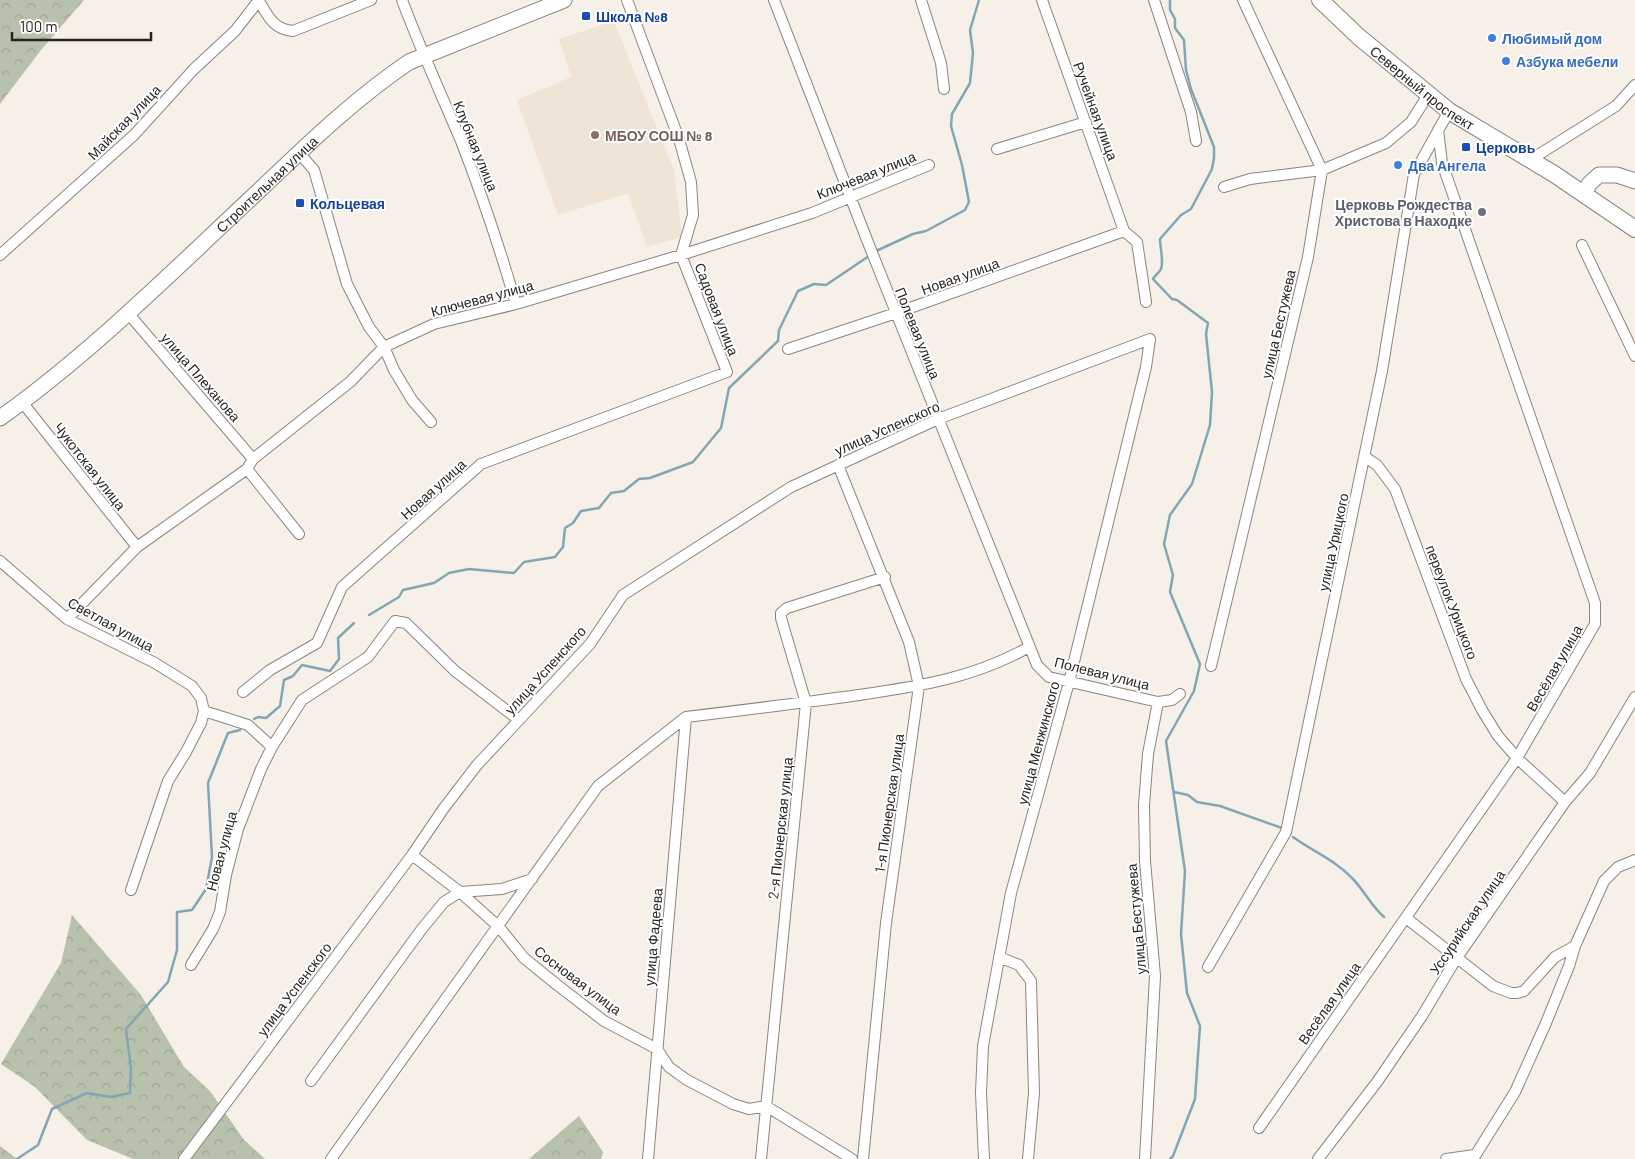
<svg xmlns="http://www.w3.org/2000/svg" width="1635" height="1159" font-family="Barlow,sans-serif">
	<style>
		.built { fill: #efe4d6 }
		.forest { fill: url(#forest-crowns) }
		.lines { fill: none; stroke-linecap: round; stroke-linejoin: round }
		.stream { stroke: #82a7b4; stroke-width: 2.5 }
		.street-casing { stroke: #8b857f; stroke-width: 12 }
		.secondary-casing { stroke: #8b857f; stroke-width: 17 }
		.primary-casing { stroke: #8b857f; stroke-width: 18 }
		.street { stroke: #fff; stroke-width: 10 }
		.secondary { stroke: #fff; stroke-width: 15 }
		.primary { stroke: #fff; stroke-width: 16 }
		.transit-dot { fill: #1a4fb4; stroke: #fff; stroke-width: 2 }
		.shop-dot { fill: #3f7fe0; stroke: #fff; stroke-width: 2 }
		.education-dot { fill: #8d6e63; stroke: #fff; stroke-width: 2 }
		.worship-dot { fill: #6b7280; stroke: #fff; stroke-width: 2 }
		.labels { text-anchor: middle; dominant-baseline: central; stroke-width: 4; stroke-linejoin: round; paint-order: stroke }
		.transit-label { font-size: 14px; font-weight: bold; fill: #164399; stroke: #fff; text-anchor: start }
		.shop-label { font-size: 14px; font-weight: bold; fill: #366cbe; stroke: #fff; text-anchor: start }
		.street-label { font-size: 14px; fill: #262421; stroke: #fff }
		.education-label { font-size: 14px; font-weight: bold; fill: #785e54; stroke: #fff; text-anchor: start }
		.worship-label { font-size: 14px; font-weight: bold; fill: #5b616d; stroke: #fff; text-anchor: end }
	</style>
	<defs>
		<pattern id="forest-crowns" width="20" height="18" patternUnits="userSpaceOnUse" patternTransform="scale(1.25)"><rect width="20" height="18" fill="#b7c1ac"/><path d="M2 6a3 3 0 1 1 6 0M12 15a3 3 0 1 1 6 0" fill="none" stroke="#9da694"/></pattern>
	</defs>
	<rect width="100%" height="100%" fill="#f6f0e8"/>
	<path class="built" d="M 614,21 L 674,170 L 682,237 L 647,247 L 628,193 L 558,215 L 517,100 L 571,77 L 559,39 Z"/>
	<path class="forest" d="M 0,0 L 84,0 L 41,50 L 0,104 Z
		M 72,915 L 141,995 L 184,1067 L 210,1091 L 244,1140 L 265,1159 L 133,1159 L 87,1140 L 35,1087 L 1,1064 L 61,963 Z
		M 579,1116 L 603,1152 L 601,1159 L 529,1159 Z
		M 0,1146 L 17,1159 L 0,1159 Z"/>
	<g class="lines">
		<path class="stream" d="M 876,251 L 913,234 L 926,231 L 965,210 L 969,202 L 962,165 L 951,126 L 952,114 L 970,83 L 973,53 L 970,30 L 979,0
			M 369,615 L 399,597 L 403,590 L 434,583 L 449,573 L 469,569 L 514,573 L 524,562 L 555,557 L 563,547 L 565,528 L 573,523 L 581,511 L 599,508 L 611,493 L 624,491 L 639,479 L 650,478 L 693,462 L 721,428 L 729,388 L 778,341 L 779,330 L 798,291 L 814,284 L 826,285 L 869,256
			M 254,719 L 258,717 L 266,718 L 280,706 L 284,680 L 293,676 L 302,665 L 330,671 L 339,659 L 338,638 L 354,623
			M 1174,792 L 1188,795 L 1197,802 L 1220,806 L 1282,828
			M 1293,837 C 1312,851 1335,860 1352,878 C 1364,890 1371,906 1384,917
			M 17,1159 L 38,1145 L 52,1109 L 87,1093 L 111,1097 L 130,1093 L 131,1069 L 126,1029 L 168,982 L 177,950 L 177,912 L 192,910 L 206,889 L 212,857 L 208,783 L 228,733 L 240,730
			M 1170,1159 L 1173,1156 L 1195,1099 L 1200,1026 L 1187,993 L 1181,934 L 1185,871 L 1166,741 L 1194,691 L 1200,664 L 1170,592 L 1173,575 L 1164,544 L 1170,515 L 1192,484 L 1210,425 L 1212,392 L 1206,334 L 1208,323 L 1177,300 L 1172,299 L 1153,279 C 1155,275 1159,273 1161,269 C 1164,261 1160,248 1160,239 L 1181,215 L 1191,209 L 1212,169 L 1214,158 L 1214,147 L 1191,89 L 1186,70 L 1184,40 L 1175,28 L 1175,19 L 1170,10 L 1170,0"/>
		<g class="street-casing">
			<path id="street" d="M 402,0 C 420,48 441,94 461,141 C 482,195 500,249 516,304
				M 774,0 L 869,245 L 1037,665 L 1049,677 L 1158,702
				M 921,0 L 941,63 L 944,89
				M 1042,0 L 1124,231
				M 1154,0 L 1191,112 L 1196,141
				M 259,1 C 268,16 274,30 293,31 L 371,0
				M 997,149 L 1086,122
				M 299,153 L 314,170 L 347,284 L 369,327 L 384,347 L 394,370 L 412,400 L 431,422
				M 1530,160 L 1616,106 L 1635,85
				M 1224,187 L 1250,179 L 1322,170 L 1386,143 L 1411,122 L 1428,95
				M 1124,231 L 1137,242 L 1146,302
				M 1582,245 L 1635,356
				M 0,255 L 134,135 L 194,69 L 235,31 L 259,0
				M 127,312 L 253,459
				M 788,349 L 896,313 L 1124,231
				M 22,402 L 137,547
				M 1365,457 L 1377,465 L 1395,489 L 1466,679 L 1482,710 L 1498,736 L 1517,758 L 1565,802
				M 838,465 L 909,642 L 919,686 L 886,923 L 863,1159
				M 247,469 L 299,534
				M 0,561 L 67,619 L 155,663 L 192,686 L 201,698 L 204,711 L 201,723 L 186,752 L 168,781 L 131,890
				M 67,619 L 137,547 L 247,469 L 253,459 L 350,382 L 384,347 L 434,324 L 516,304 L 681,255 L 812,213 L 929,165
				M 1211,666 L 1308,257 L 1322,170 L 1243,0
				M 243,692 L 270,670 L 317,643 L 342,587 L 481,464 L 727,372 L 681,255 L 693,215 L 691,182 L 679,139 L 627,0
				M 204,711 L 248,725 L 272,747
				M 686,717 C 744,710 801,703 859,695 C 920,686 974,678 1029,647
				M 412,855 L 460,892 L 499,927 L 524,958 L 556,984 L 604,1021 L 657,1049 L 669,1067 L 687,1080 L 733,1104 L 749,1109 L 766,1106 L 852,1159
				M 1406,918 L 1493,986 L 1511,993 L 1517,993 L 1524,991 L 1555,957 L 1575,946 L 1604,881 L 1618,867 L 1635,860
				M 999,957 L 1019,965 L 1031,981 L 1034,1093 L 1028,1159
				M 191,965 L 213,929 L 220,912 L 226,875 L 238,829 L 261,769 L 272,747 L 302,700 L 368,657 L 395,621 L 406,623 L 455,671 L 519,720
				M 1208,967 L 1286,832 L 1382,371 L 1414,174 L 1449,111
				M 311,1081 L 421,930 L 444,902 L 460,892 L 502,889 L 532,879
				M 1259,1128 L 1517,758 L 1595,624 L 1595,603 L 1442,163 L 1438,130
				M 184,1159 L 412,855 L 444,808 L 477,765 L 590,644 L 623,595 L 791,487 L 938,419 L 1150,339 L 1146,367 L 1069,682 L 1011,893 L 983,1046 L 981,1093 L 984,1159
				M 331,1159 L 598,786 L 686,717
				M 648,1159 L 686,717
				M 761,1159 L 806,703 L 781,618 L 781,613 L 787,608 L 885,577
				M 1145,1159 L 1155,976 L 1145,861 L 1144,805 L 1148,754 L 1158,702 L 1172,700 L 1180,694
				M 1318,1159 L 1377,1082 L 1422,1016 L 1456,959 L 1565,802 L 1590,773 L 1635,697
				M 1446,1159 L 1475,1155
				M 1473,1159 L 1515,1092 L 1546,1023 L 1569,966 L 1575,946"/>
		</g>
		<g class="secondary-casing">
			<g id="secondary">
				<path d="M 1583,194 L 1590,183 L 1599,175 L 1617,175 L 1635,181"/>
				<path id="s1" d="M 0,418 C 95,350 179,265 265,185 C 310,142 357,97 409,62 L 564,0"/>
			</g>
		</g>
		<g class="primary-casing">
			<g id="primary">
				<path id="s2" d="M 1320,0 L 1359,37 L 1449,111 L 1554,174 L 1635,229"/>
			</g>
		</g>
		<use href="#street" class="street"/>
		<use href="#secondary" class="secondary"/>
		<use href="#primary" class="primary"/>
	</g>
	<g class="transit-dot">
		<rect x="581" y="11" width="10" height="10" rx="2.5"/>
		<rect x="1461" y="142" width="10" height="10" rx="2.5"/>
		<rect x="295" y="198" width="10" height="10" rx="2.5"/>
	</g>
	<g class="shop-dot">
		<circle cx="1492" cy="38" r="5"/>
		<circle cx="1506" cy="61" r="5"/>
		<circle cx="1398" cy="165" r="5"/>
	</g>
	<circle class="education-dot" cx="595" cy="135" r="5"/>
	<circle class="worship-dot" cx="1482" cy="212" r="5"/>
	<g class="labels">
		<g class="transit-label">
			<text x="596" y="16">Школа №8</text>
			<text x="1476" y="147">Церковь</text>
			<text x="310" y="203">Кольцевая</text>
		</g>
		<g class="shop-label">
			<text x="1502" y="38">Любимый дом</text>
			<text x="1516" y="61">Азбука мебели</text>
			<text x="1408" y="165">Два Ангела</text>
		</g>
		<g class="street-label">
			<text stroke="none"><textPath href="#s2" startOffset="135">Северный проспект</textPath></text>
			<text transform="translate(1096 111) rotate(70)">Ручейная улица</text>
			<text transform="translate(124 122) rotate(-46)">Майская улица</text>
			<text transform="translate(476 146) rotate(68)">Клубная улица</text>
			<text transform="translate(866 175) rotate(-22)">Ключевая улица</text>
			<text stroke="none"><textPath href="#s1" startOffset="355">Строительная улица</textPath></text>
			<text transform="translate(960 276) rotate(-20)">Новая улица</text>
			<text transform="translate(482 298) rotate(-15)">Ключевая улица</text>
			<text transform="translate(717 309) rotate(69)">Садовая улица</text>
			<text transform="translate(1278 324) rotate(-77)">улица Бестужева</text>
			<text transform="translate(918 333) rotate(68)">Полевая улица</text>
			<text transform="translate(201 377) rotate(49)">улица Плеханова</text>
			<text transform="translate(887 428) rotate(-24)">улица Успенского</text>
			<text transform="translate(90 466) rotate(52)">Чукотская улица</text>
			<text transform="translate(433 489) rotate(-42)">Новая улица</text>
			<text transform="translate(1333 542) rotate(-78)">улица Урицкого</text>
			<text transform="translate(1452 602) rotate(69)">переулок Урицкого</text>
			<text transform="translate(111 624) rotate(29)">Светлая улица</text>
			<text transform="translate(1554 668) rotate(-60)">Весёлая улица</text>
			<text transform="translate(545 670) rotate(-48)">улица Успенского</text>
			<text transform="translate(1102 673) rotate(14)">Полевая улица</text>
			<text transform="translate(1038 743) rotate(-75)">улица Менжинского</text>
			<text transform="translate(889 803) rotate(-82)">1-я Пионерская улица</text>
			<text transform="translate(780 828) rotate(-84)">2-я Пионерская улица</text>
			<text transform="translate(221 851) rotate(-75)">Новая улица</text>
			<text transform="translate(1136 919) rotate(-95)">улица Бестужева</text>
			<text transform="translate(1467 922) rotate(-56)">Уссурийская улица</text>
			<text transform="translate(653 937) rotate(-85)">улица Фадеева</text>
			<text transform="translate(578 980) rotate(37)">Сосновая улица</text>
			<text transform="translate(294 989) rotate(-53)">улица Успенского</text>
			<text transform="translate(1329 1003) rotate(-55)">Весёлая улица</text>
		</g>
		<g class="education-label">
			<text x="605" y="135">МБОУ СОШ № 8</text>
		</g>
		<g class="worship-label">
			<text x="1472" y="204">Церковь Рождества<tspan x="1472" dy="16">Христова в Находке</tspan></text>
		</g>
	</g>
	<path d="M12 32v8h139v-8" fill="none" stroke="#262421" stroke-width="2.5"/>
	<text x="20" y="32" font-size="15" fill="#262421" stroke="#ffffff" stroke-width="4" paint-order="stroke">100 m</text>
</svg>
